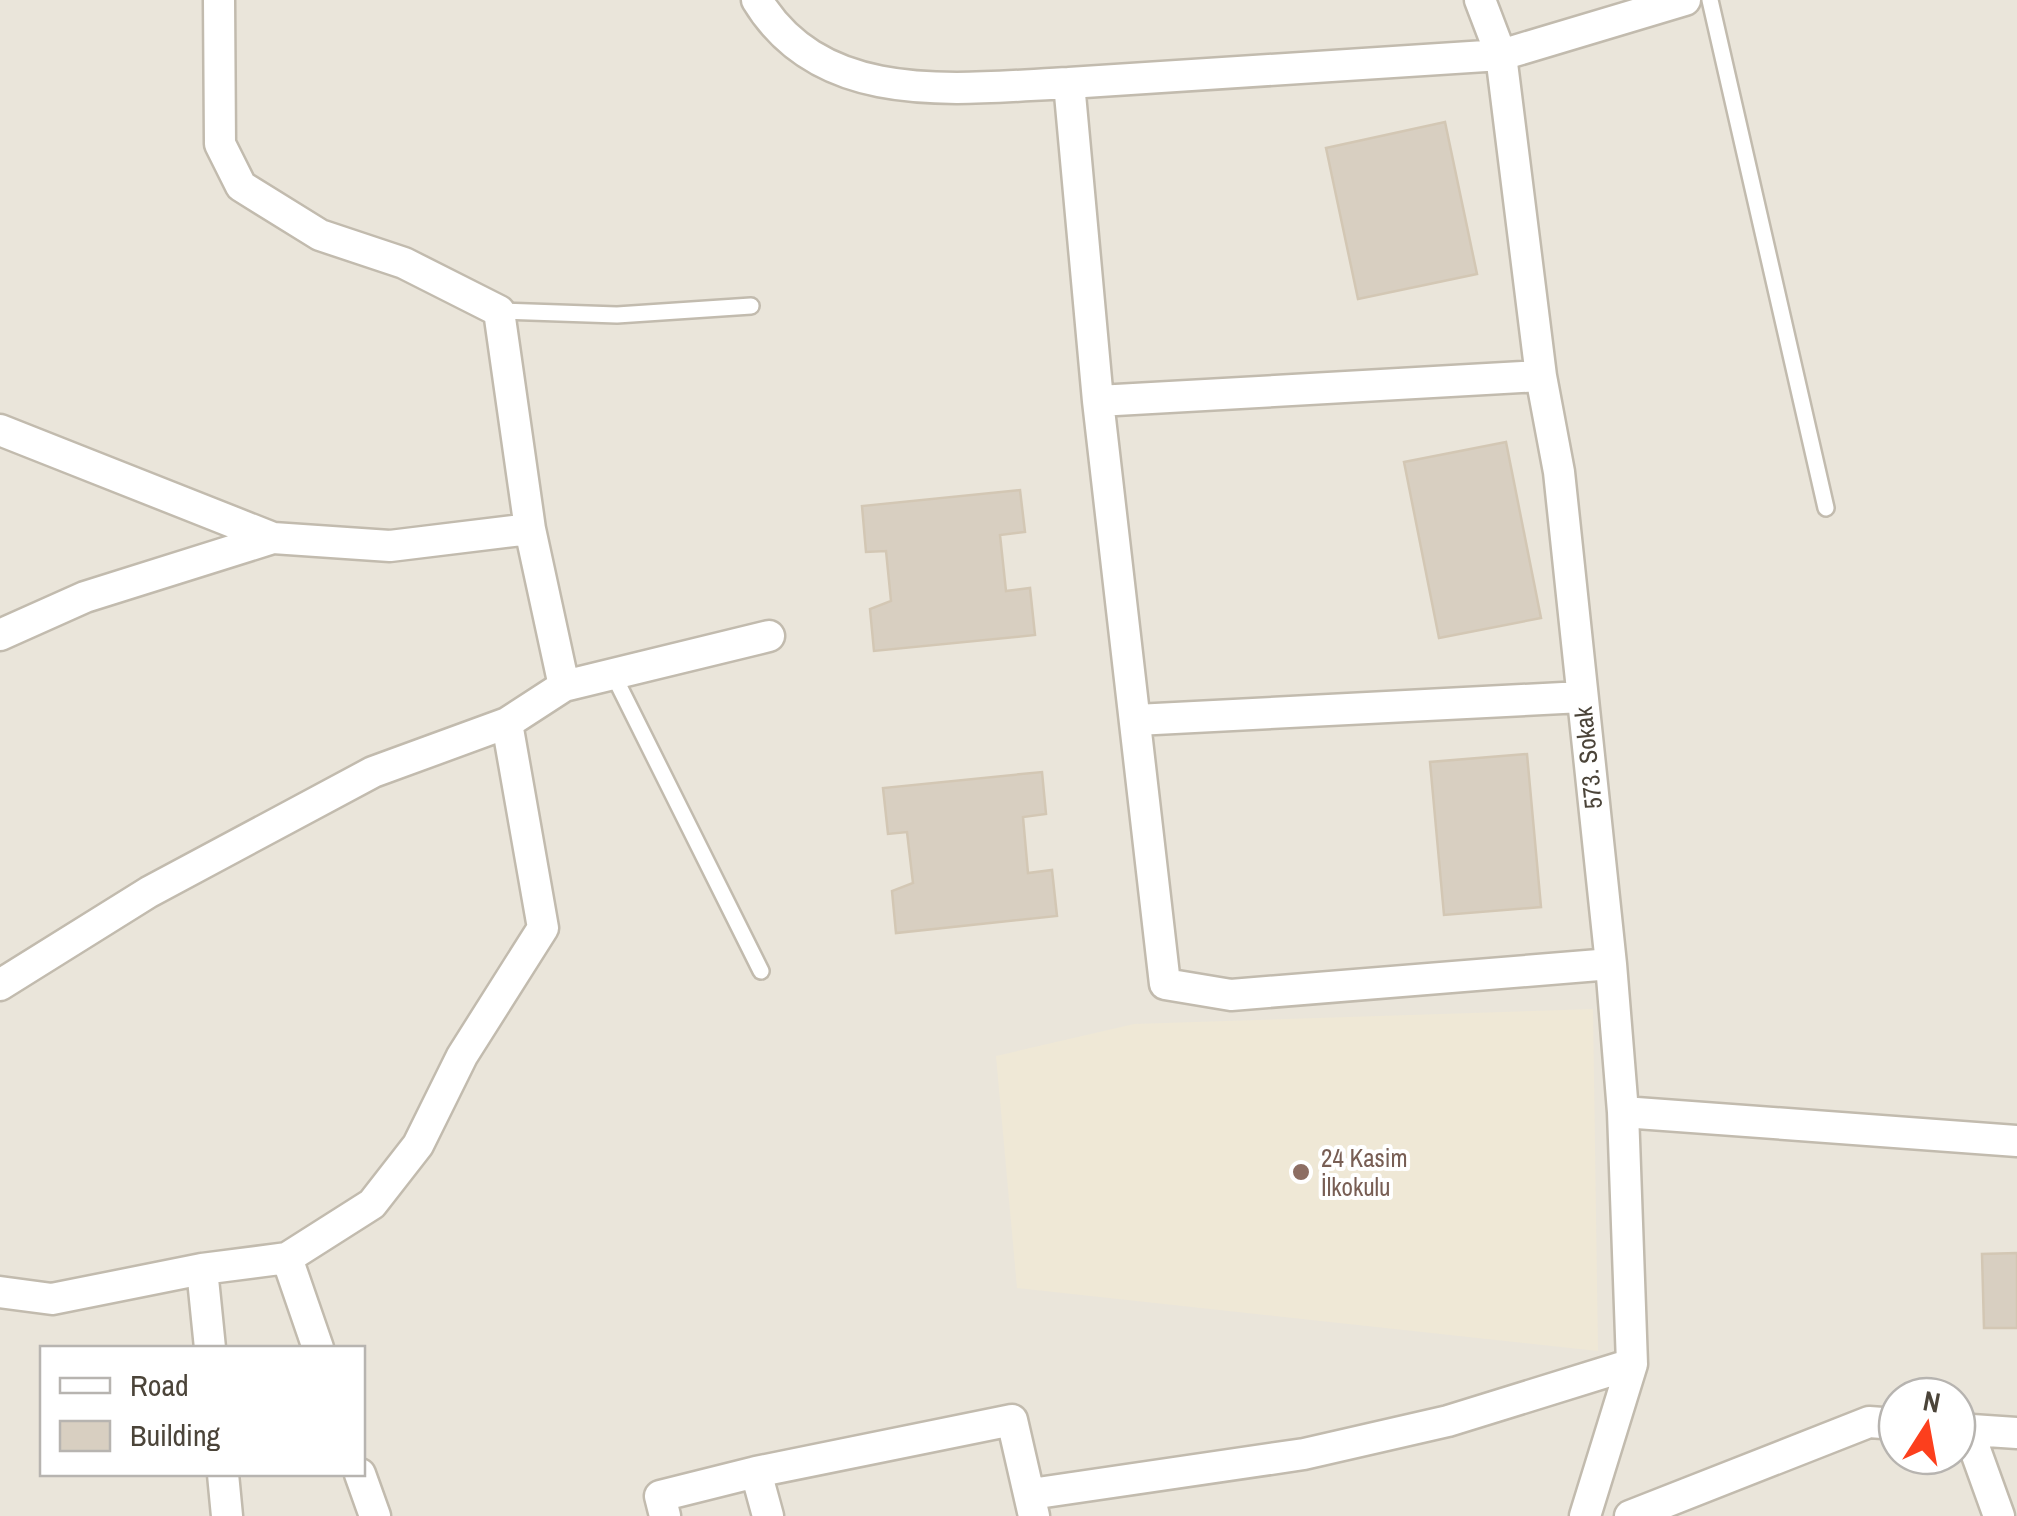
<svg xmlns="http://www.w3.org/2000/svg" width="2017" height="1516" font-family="'Archivo Narrow',sans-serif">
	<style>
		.residential { fill: #eae5da; fill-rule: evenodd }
		.education { fill: #efe8d6 }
		.building { fill: #d8cfc1; stroke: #d3c7b4; stroke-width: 2.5 }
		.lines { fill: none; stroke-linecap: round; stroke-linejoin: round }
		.service-casing { stroke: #c2bbae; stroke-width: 20 }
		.minor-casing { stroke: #c2bbae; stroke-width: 35 }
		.service { stroke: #fff; stroke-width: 15 }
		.minor { stroke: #fff; stroke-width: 30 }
		.education-dot { fill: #8d6e63; stroke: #fff; stroke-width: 4 }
		.labels { text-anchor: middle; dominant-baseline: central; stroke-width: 8; stroke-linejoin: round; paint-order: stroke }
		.street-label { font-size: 25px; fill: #4b4439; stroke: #fff }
		.education-label { font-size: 25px; fill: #785e54; stroke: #fff; text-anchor: start }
	</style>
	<rect width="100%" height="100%" fill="#f6f3ec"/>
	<path class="residential" d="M 0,0 L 2017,0 L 2017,1516 L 0,1516 ZM 42,1348 L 362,1348 L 362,1474 L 42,1474 ZM 1897,1396 L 1957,1396 L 1957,1456 L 1897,1456 Z"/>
	<path class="education" d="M 1593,1009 L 1598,1351 L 1017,1288 L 996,1056 L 1134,1024 Z"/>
	<path class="building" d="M 1445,122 L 1477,274 L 1358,299 L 1326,148 Z
		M 1506,442 L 1541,618 L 1439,638 L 1404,462 Z
		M 1020,490 L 1025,532 L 1000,535 L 1006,591 L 1030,588 L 1035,635 L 874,651 L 870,609 L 891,601 L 886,551 L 866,552 L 862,506 Z
		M 1527,754 L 1541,907 L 1444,915 L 1430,762 Z
		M 1042,772 L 1046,814 L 1023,817 L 1028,873 L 1052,870 L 1057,916 L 896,933 L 892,891 L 913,883 L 907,832 L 888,834 L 883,788 Z
		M 2017,1253 L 2017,1328 L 1984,1328 L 1982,1254 Z"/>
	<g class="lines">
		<g class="service-casing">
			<path id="service" d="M 1710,0 L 1826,508
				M 499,311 L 617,315 L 751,306
				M 613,674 L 761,971"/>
		</g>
		<g class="minor-casing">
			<path id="minor" d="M 219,0 L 220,144 L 241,186 L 320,235 L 404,263 L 499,311 L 530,529
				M 757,0 C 823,109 960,88 1069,83 L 1098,401 L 1165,984 L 1231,995 L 1611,964
				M 1480,0 L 1501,55 L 1541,376 L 1559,472 L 1611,964 L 1623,1112 L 1632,1364 L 1585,1516
				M 1069,83 L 1501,55 L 1685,0
				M 1098,401 L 1541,376
				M 0,430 L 273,538 L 390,546 L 530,529 L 564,686
				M 0,635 L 85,597 L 273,538
				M 1136,720 L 1582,697
				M 0,985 L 149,892 L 373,772 L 507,723 L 564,686 L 769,636
				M 1623,1112 L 2017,1141
				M 287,1258 L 318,1348
				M 202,1269 L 210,1348
				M 0,1292 L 52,1299 L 202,1269 L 287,1258 L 372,1204 L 418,1145 L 462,1056 L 543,928 L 507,723
				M 1957,1429 L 2017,1433
				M 1968,1430 L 1999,1516
				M 756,1472 L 1012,1420 L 1034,1516
				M 223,1474 L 227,1516
				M 360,1474 L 375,1516
				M 1031,1494 L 1304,1454 L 1448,1421 L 1632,1364
				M 665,1516 L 660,1496 L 756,1472 L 768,1516
				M 1630,1516 L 1869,1422 L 1897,1424"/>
		</g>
		<use href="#service" class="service"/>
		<use href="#minor" class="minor"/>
	</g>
	<circle class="education-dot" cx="1301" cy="1172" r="10"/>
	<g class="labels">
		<g class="street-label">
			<text transform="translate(1588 758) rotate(-96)">573. Sokak</text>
		</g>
		<g class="education-label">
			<text x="1321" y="1158">24 Kasim<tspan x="1321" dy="29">İlkokulu</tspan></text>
		</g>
	</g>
	<rect x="40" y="1346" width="325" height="130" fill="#ffffff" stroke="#b7b4b0" stroke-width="2.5"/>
	<rect x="60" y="1378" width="50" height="15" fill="#ffffff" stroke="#b7b4b0" stroke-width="2.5"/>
	<text x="130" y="1396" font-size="30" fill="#4b4439">Road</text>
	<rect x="60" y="1421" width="50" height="30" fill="#d8cfc1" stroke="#b7b4b0" stroke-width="2.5"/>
	<text x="130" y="1446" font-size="30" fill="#4b4439">Building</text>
	<g transform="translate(1927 1426) rotate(11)"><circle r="48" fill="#ffffff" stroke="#b7b4b0" stroke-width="2.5"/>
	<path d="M0-8L18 38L0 25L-18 38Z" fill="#fc3f1d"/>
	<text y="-15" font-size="28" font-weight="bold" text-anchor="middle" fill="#4b4439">N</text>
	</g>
</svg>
